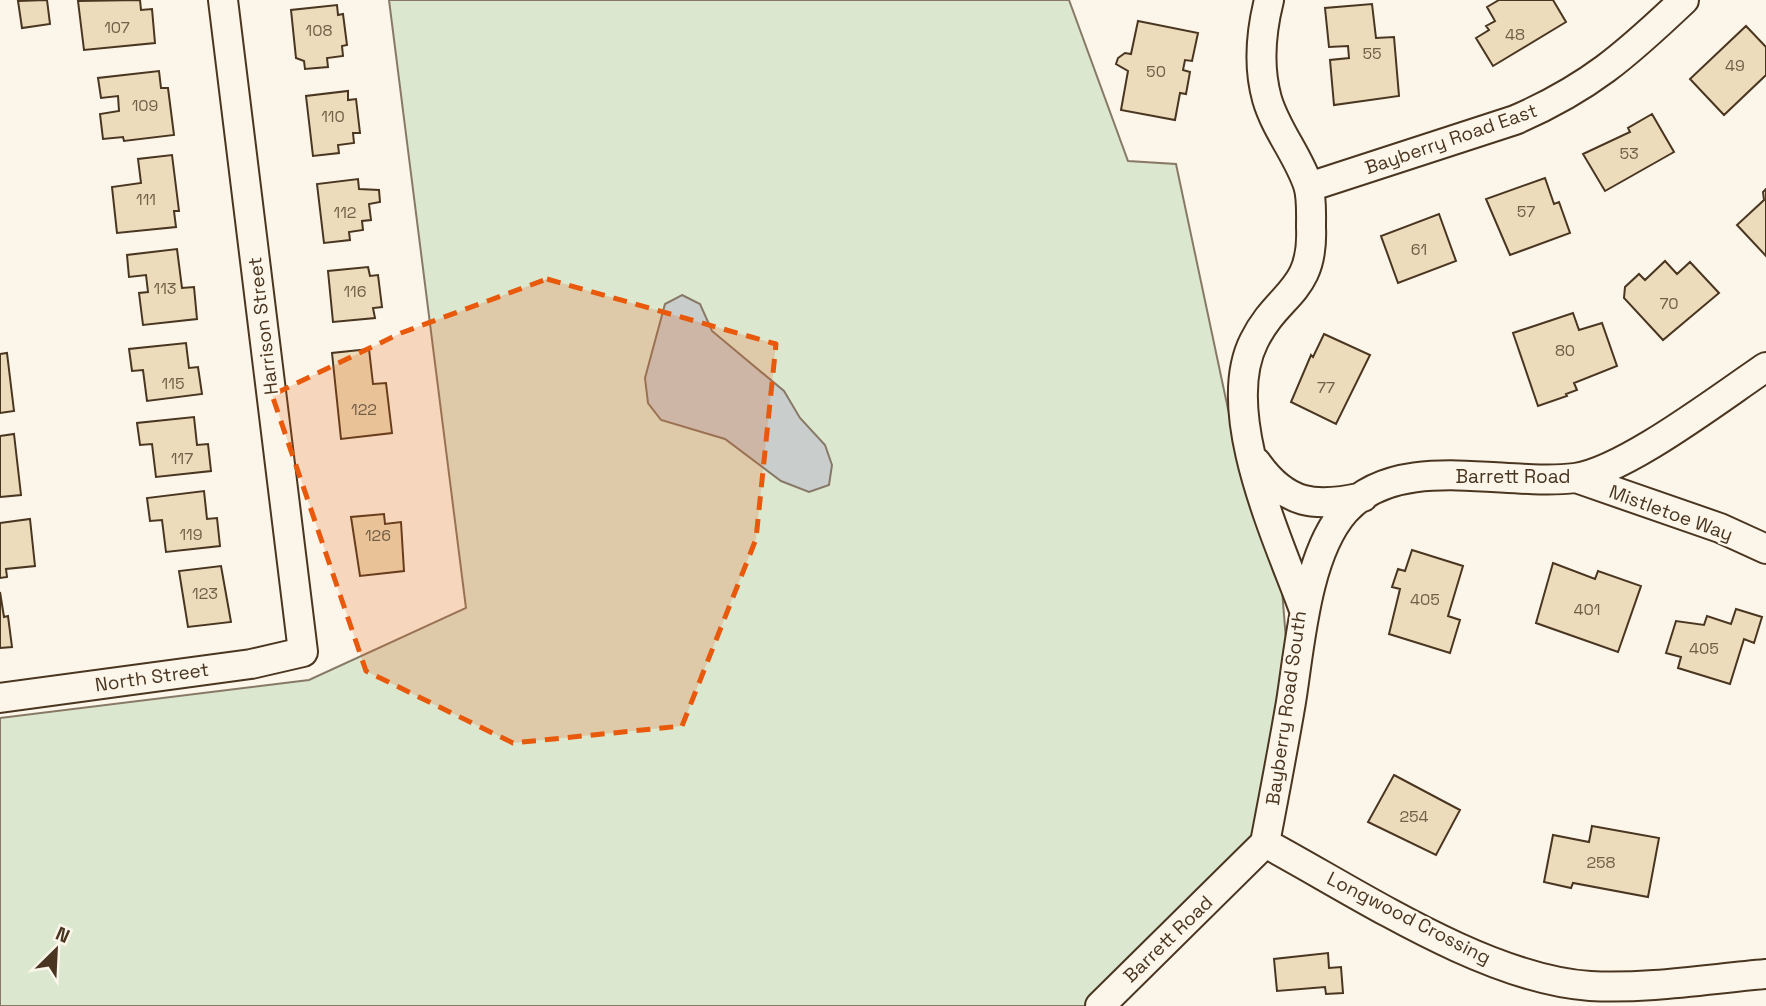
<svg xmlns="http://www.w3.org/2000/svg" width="1766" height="1006" font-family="'Space Grotesk',sans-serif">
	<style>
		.green { fill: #dce7d0; stroke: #887966; stroke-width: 2 }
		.water { fill: #c9cecd; stroke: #887966; stroke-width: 2 }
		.building { fill: #ecdcbc; stroke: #4a3520; stroke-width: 2 }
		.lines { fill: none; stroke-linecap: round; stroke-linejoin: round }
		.minor-casing { stroke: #4a3520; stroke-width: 32 }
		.minor { stroke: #fbf6e9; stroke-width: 28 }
		.marked { fill: #e8590c; fill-opacity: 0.2; stroke: #e8590c; stroke-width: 5; stroke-dasharray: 14 9; stroke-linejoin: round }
		.labels { text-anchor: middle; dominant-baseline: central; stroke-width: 5; stroke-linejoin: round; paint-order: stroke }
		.number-label { font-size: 16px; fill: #725f47 }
		.street-label { font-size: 19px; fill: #4a3520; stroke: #fbf6e9 }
	</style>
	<rect width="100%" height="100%" fill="#fbf6e9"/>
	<path class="green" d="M 389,0 L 1069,0 L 1128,161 L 1176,164 L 1228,409 L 1282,590 L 1291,702 L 1257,840 L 1102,1006 L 0,1006 L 0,718 L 309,680 L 466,608 Z"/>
	<path class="water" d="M 682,295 L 700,304 L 712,331 L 784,391 L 800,418 L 825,445 L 832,465 L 829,485 L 809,492 L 781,481 L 725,439 L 661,420 L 648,403 L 645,378 L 665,304 Z"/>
	<path class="building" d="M 47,0 L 50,24 L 22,28 L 18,1 Z
		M 140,0 L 141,10 L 152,9 L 155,43 L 84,50 L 78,1 Z
		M 1499,0 L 1553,0 L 1566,22 L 1493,66 L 1476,38 L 1489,30 L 1486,26 L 1495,21 L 1487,7 Z
		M 1372,4 L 1376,38 L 1394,37 L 1399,96 L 1334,105 L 1330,60 L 1349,58 L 1348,46 L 1329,47 L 1325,8 Z
		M 337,5 L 338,15 L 343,14 L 347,45 L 342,46 L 343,56 L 327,58 L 328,67 L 305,69 L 304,61 L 296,58 L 291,10 Z
		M 1138,21 L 1198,33 L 1192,61 L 1185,60 L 1183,70 L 1190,72 L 1186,94 L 1180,93 L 1175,120 L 1121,110 L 1128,71 L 1116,64 L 1118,58 L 1125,53 L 1131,54 Z
		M 1746,26 L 1766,47 L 1766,75 L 1724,115 L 1690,79 Z
		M 159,71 L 161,88 L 168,88 L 174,135 L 124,141 L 123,137 L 103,139 L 100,114 L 119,111 L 118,96 L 101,98 L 98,78 Z
		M 348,91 L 348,100 L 356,99 L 360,133 L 353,133 L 354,143 L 338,145 L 339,153 L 313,156 L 306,96 Z
		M 1652,114 L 1674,152 L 1605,191 L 1583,154 L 1630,132 L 1628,128 Z
		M 172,155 L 179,211 L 174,211 L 176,227 L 117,233 L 112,187 L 141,183 L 138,159 Z
		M 1545,178 L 1554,204 L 1559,202 L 1570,233 L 1510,255 L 1486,199 Z
		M 358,179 L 359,189 L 379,190 L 380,202 L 369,204 L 371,220 L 362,221 L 363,230 L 349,232 L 350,240 L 324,243 L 317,184 Z
		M 1766,189 L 1766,256 L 1737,225 L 1764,200 L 1763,192 Z
		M 1439,214 L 1456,261 L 1398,283 L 1381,236 Z
		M 177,249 L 182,288 L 194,287 L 197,319 L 143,325 L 139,293 L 148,292 L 146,275 L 129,277 L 127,255 Z
		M 1665,261 L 1677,274 L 1690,262 L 1719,293 L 1663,340 L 1624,298 L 1625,287 L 1639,274 L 1645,280 Z
		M 368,267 L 370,276 L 378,275 L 382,307 L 373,308 L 375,318 L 333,322 L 328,271 Z
		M 1573,313 L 1579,330 L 1602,323 L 1617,366 L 1574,383 L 1577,390 L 1566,394 L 1567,396 L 1538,406 L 1513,333 Z
		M 1324,334 L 1370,355 L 1336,424 L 1291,402 L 1311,355 L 1313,357 Z
		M 186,343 L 189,368 L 198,367 L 202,394 L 147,401 L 143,370 L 132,371 L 129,349 Z
		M 369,349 L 373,384 L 386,383 L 392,433 L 341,439 L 332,353 Z
		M 7,353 L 14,411 L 0,413 L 0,354 Z
		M 194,417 L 197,445 L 208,444 L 211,471 L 156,477 L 152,444 L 140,445 L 137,423 Z
		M 14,434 L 21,495 L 0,497 L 0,436 Z
		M 204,491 L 207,519 L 217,518 L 220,546 L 166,552 L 162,520 L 150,521 L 147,498 Z
		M 384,514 L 385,524 L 401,522 L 404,571 L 360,576 L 351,517 Z
		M 30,519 L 35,566 L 6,569 L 7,577 L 0,578 L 0,523 Z
		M 1412,550 L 1463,566 L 1448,616 L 1460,620 L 1450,653 L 1389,634 L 1400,589 L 1392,587 L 1398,569 L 1405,571 Z
		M 1553,563 L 1595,579 L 1598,571 L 1641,586 L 1618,652 L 1536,623 Z
		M 221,566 L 231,622 L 188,627 L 179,571 Z
		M 0,592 L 4,617 L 8,616 L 12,647 L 0,648 Z
		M 1736,609 L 1762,617 L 1754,643 L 1744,639 L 1730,684 L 1678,668 L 1681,657 L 1666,653 L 1676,621 L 1704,625 L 1707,616 L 1731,624 Z
		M 1394,775 L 1460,810 L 1436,855 L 1368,822 Z
		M 1592,826 L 1659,838 L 1648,897 L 1573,883 L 1571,888 L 1544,882 L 1553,835 L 1589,842 Z
		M 1328,953 L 1329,968 L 1341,967 L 1343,993 L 1326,994 L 1325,987 L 1277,991 L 1274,959 Z"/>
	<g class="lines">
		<g class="minor-casing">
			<path id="minor" d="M 1269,0 C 1261,32 1258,67 1267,99 C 1276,130 1298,155 1308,185 C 1312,197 1311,215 1311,227 C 1314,293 1278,292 1254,341 C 1218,412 1278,539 1304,610
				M 1309,187 L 1515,120 C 1589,88 1626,55 1684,0
				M 1256,462 C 1286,505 1315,508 1363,497
				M 1576,478 L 1720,528 L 1766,549
				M 0,698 L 251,664 L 303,652 L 223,0
				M 1265,843 C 1274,796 1283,749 1291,702 C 1300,646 1306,555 1345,511 C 1398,451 1506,487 1575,478 C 1625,471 1721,397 1766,367
				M 1265,843 C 1358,893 1485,979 1590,986 C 1649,989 1708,979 1766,974
				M 1100,1006 L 1265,843"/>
		</g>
		<use href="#minor" class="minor"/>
	</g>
	<path class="marked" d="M 547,279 L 776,344 L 756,539 L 682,726 L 513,743 L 366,671 L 272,395 L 401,333 Z"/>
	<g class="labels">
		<g class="number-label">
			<text x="117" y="27">107</text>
			<text x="319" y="30">108</text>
			<text x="1515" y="34">48</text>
			<text x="1372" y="53">55</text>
			<text x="1735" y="65">49</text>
			<text x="1156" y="71">50</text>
			<text x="145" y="105">109</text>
			<text x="333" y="116">110</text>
			<text x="1629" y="153">53</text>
			<text x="146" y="199">111</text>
			<text x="1526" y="211">57</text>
			<text x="345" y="212">112</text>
			<text x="1419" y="249">61</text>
			<text x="165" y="288">113</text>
			<text x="355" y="291">116</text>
			<text x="1669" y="303">70</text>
			<text x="1565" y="350">80</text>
			<text x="173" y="383">115</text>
			<text x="1326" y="387">77</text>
			<text x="364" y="409">122</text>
			<text x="182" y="458">117</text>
			<text x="191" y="534">119</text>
			<text x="378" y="535">126</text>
			<text x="205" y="593">123</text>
			<text x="1425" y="599">405</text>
			<text x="1587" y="609">401</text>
			<text x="1704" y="648">405</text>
			<text x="1414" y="816">254</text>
			<text x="1601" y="862">258</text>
		</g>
		<g class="street-label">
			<text transform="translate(1451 139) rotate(-19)">Bayberry Road East</text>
			<text transform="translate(263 326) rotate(-97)">Harrison Street</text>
			<text x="1513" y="476">Barrett Road</text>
			<text transform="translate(1671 513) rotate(20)">Mistletoe Way</text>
			<text transform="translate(152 677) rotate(-8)">North Street</text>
			<text transform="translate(1286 708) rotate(-82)">Bayberry Road South</text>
			<text transform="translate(1409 918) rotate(27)">Longwood Crossing</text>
			<text transform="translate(1168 939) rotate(-44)">Barrett Road</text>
		</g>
	</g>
	<g transform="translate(56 950) rotate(24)" stroke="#fbf6e9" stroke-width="5" paint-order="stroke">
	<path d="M0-5L12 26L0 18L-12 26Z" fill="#4a3520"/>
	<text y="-10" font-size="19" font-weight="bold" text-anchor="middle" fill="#4a3520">N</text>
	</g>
</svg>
